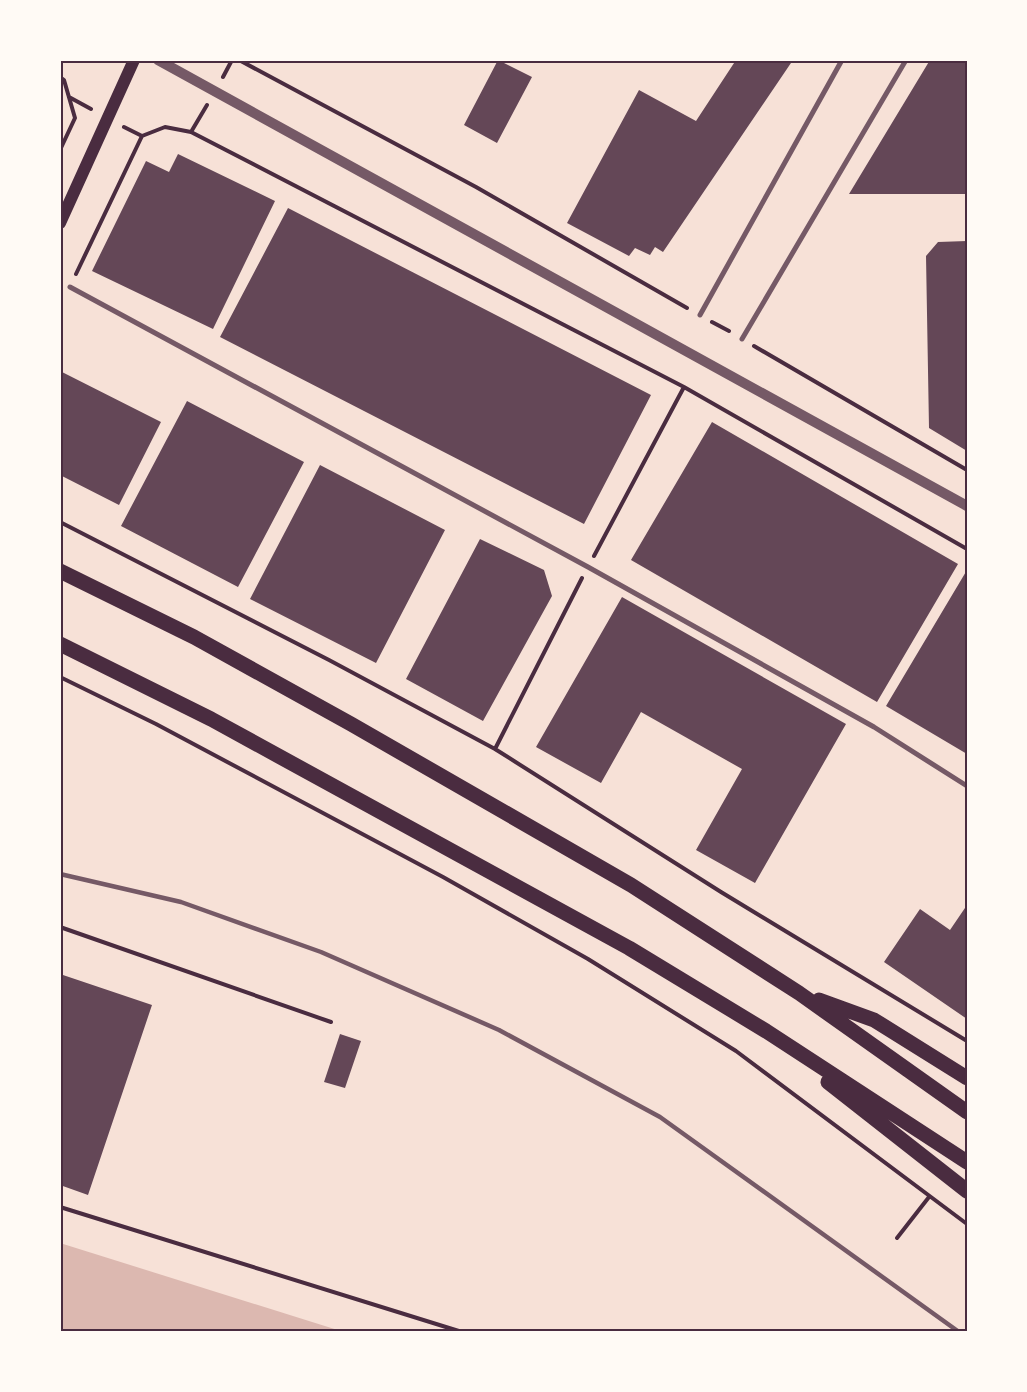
<svg xmlns="http://www.w3.org/2000/svg" width="1027" height="1392" font-family="Lato,sans-serif">
	<style>
		.water { fill: #dcb8b0 }
		.building { fill: #644757 }
		.lines { fill: none; stroke-linecap: round; stroke-linejoin: round }
		.path { stroke: #4a2c40; stroke-width: 4 }
		.service { stroke: #755966; stroke-width: 4.5 }
		.pedestrian { stroke: #755966; stroke-width: 5 }
		.tertiary { stroke: #755966; stroke-width: 10 }
		.secondary { stroke: #4a2c40; stroke-width: 12 }
		.primary { stroke: #4a2c40; stroke-width: 15 }
		.neatline { fill: none; stroke: #4a2c40; stroke-width: 2 }
	</style>
	<rect width="100%" height="100%" fill="#f7e1d7"/>
	<path class="water" d="M 60,1243 L 344,1332 L 60,1332 Z"/>
	<path class="building" d="M 498,60 L 532,77 L 497,143 L 464,125 Z
		M 736,60 L 793,60 L 663,252 L 655,247 L 650,255 L 635,248 L 629,256 L 567,223 L 639,90 L 696,121 Z
		M 930,60 L 967,60 L 967,194 L 849,194 Z
		M 178,154 L 275,201 L 213,329 L 92,271 L 146,161 L 169,172 Z
		M 288,208 L 651,395 L 584,524 L 220,337 Z
		M 967,241 L 967,451 L 929,428 L 926,256 L 938,242 Z
		M 60,371 L 161,422 L 119,505 L 60,475 Z
		M 187,401 L 304,462 L 238,587 L 121,526 Z
		M 712,422 L 958,564 L 877,702 L 631,560 Z
		M 320,465 L 445,530 L 376,663 L 250,599 Z
		M 480,539 L 544,570 L 552,596 L 483,721 L 406,679 Z
		M 967,570 L 967,754 L 886,706 Z
		M 622,597 L 846,724 L 755,883 L 696,850 L 742,769 L 641,712 L 601,783 L 536,747 Z
		M 967,905 L 967,1019 L 884,962 L 920,909 L 950,930 Z
		M 60,974 L 152,1005 L 88,1195 L 60,1185 Z
		M 340,1034 L 361,1041 L 345,1088 L 324,1082 Z"/>
	<g class="lines">
		<path class="path" d="M 239,60 L 476,187 L 687,308
			M 60,77 L 64,80 L 75,118 L 60,150
			M 223,77 L 232,60
			M 69,97 L 91,109
			M 124,127 L 142,136
			M 191,132 L 207,105
			M 76,274 L 142,136 L 165,127 L 191,132 L 684,387 L 967,549
			M 712,322 L 729,331
			M 754,346 L 967,470
			M 60,522 L 329,660 L 495,749 L 721,892 L 967,1041
			M 594,556 L 684,387
			M 60,677 L 156,724 L 443,877 L 588,959 L 736,1051 L 967,1224
			M 495,749 L 582,578
			M 60,927 L 331,1022
			M 60,1207 L 462,1332
			M 897,1238 L 929,1197"/>
		<path class="service" d="M 60,874 L 181,902 L 321,952 L 499,1030 L 660,1117 L 959,1332"/>
		<path class="pedestrian" d="M 70,287 L 588,567 L 874,727 L 967,786
			M 700,315 L 842,60
			M 742,339 L 906,60"/>
		<path class="tertiary" d="M 158,60 L 967,506"/>
		<path class="secondary" d="M 60,223 L 134,60"/>
		<path class="primary" d="M 60,571 L 194,637 L 351,724 L 631,885 L 799,993 L 967,1112
			M 60,644 L 211,719 L 629,948 L 766,1031 L 967,1162
			M 819,1000 L 874,1020 L 967,1078
			M 828,1082 L 967,1191"/>
	</g>
	<rect width="1027" height="1392" fill="none" stroke="#fffaf5" stroke-width="123"/>
	<rect x="62" y="62" width="904" height="1268" class="neatline"/>
</svg>
